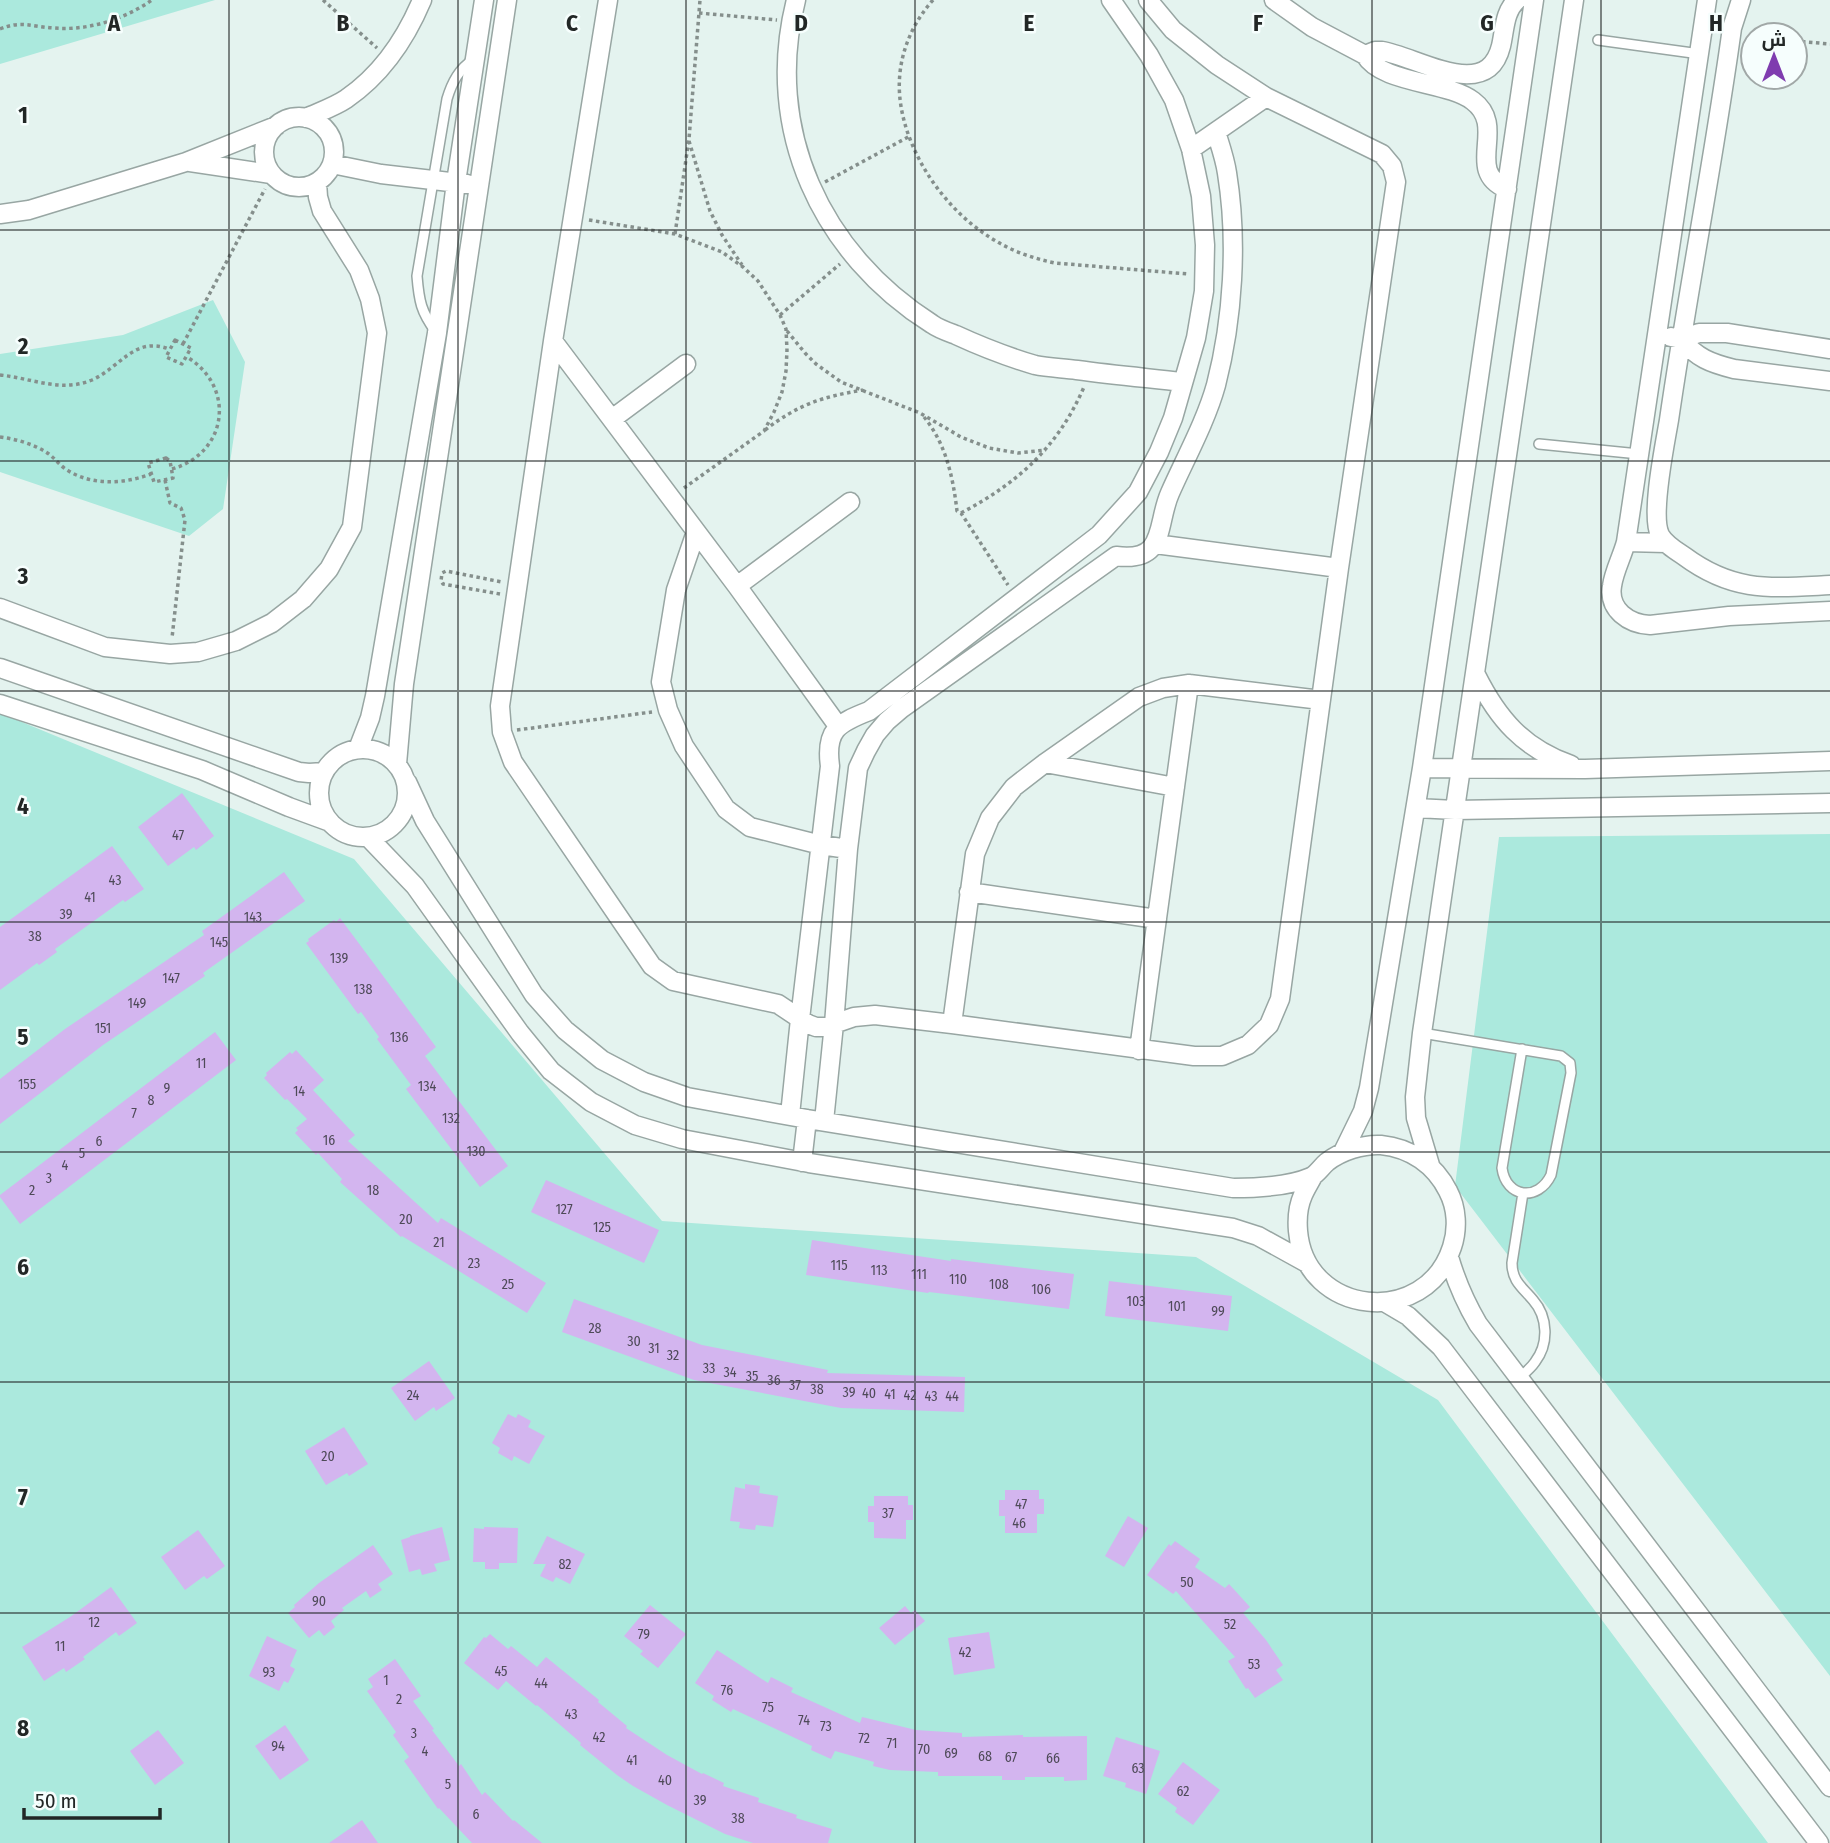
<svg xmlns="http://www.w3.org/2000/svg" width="1830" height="1843" font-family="'Fira Sans Condensed',Cairo,sans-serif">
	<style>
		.green { fill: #abe9dd }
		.building { fill: #d3b5ef }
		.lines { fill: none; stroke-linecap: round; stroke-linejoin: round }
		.service-casing { stroke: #98a6a3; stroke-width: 12 }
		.minor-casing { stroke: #98a6a3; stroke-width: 21 }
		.path { stroke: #858f8c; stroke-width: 3.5; stroke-dasharray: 3.5 3.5; stroke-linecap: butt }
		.service { stroke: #fff; stroke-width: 9 }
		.minor { stroke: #fff; stroke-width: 18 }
		.grid { fill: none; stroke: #222726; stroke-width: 2; stroke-opacity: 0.55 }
		.labels { text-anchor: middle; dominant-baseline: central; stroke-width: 5; stroke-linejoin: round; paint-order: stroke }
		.number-label { font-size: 14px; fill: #4e4a58 }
		.grid-label { font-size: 23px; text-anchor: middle; font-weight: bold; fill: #222726; stroke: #f6fefd; stroke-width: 5; stroke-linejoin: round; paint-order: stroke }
	</style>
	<rect width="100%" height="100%" fill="#e4f3ef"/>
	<path class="green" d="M 0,0 L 215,0 L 0,64 Z
		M 213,300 L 245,362 L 223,509 L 189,536 L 0,472 L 0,354 L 123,335 Z
		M 0,713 L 354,859 L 662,1221 L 1196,1257 L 1438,1400 L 1768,1843 L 0,1843 Z
		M 1830,834 L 1830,1676 L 1455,1186 L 1499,837 Z"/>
	<path class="building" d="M 182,793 L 214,836 L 196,850 L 194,847 L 168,866 L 138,827 Z
		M 112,846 L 144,889 L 125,902 L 123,900 L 55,949 L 57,952 L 39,965 L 37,963 L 0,990 L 0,927 Z
		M 284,872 L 305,901 L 203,973 L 205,976 L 103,1045 L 0,1124 L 0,1079 L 65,1029 L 204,935 L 202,931 Z
		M 340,918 L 436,1047 L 425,1056 L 508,1166 L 480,1187 L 406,1089 L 411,1085 L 377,1039 L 379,1037 L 361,1012 L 358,1014 L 306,943 L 309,941 L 308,939 L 334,920 L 336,922 Z
		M 215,1032 L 236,1060 L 20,1224 L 0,1197 L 0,1195 Z
		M 296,1050 L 324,1080 L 313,1090 L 355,1135 L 348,1141 L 438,1223 L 441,1218 L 546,1283 L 527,1313 L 402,1236 L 401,1237 L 340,1182 L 342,1179 L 318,1153 L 316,1155 L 295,1133 L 298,1130 L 296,1128 L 307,1119 L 287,1099 L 285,1100 L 264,1078 L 267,1075 L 266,1073 L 290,1052 L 292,1054 Z
		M 546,1180 L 659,1230 L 644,1263 L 531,1212 Z
		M 812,1240 L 951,1261 L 951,1259 L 1074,1274 L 1069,1309 L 929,1292 L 928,1293 L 806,1275 Z
		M 1109,1281 L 1232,1296 L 1228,1331 L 1105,1316 Z
		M 574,1299 L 702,1345 L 828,1370 L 827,1373 L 965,1377 L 964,1412 L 841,1408 L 694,1380 L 562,1332 Z
		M 429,1361 L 455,1398 L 436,1411 L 434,1407 L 415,1421 L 391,1388 Z
		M 508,1414 L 516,1418 L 518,1414 L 531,1421 L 528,1427 L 545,1436 L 529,1464 L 514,1456 L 512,1461 L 498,1453 L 500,1448 L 492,1443 Z
		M 344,1427 L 368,1464 L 349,1476 L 347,1473 L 326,1485 L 305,1451 Z
		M 745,1484 L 760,1486 L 759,1493 L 778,1496 L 773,1527 L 756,1525 L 755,1530 L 739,1528 L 740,1522 L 730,1521 L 735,1487 L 745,1489 Z
		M 1005,1490 L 1039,1490 L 1039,1499 L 1044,1499 L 1044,1514 L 1037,1514 L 1037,1533 L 1005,1533 L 1005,1516 L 999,1516 L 999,1500 L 1005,1500 Z
		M 874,1496 L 908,1496 L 908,1505 L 913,1505 L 913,1520 L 906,1520 L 906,1539 L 874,1538 L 874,1522 L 868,1522 L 868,1506 L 874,1506 Z
		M 1128,1516 L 1148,1528 L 1124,1567 L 1105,1556 Z
		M 442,1527 L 450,1560 L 434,1564 L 437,1571 L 422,1575 L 420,1569 L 409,1572 L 401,1540 L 410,1537 L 410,1536 Z
		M 484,1527 L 518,1528 L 517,1563 L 499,1563 L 499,1569 L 485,1569 L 485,1562 L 473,1562 L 474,1528 L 484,1529 Z
		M 198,1530 L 225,1566 L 207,1579 L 204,1576 L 185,1590 L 161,1557 Z
		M 547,1536 L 585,1554 L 570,1584 L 556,1577 L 553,1582 L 540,1576 L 546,1564 L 533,1564 Z
		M 1175,1541 L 1200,1559 L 1195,1567 L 1225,1588 L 1229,1584 L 1250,1607 L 1243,1613 L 1266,1640 L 1283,1665 L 1276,1670 L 1283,1680 L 1255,1698 L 1248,1688 L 1246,1689 L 1228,1661 L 1235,1657 L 1176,1591 L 1173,1594 L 1147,1575 L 1169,1544 L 1171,1546 Z
		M 373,1545 L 393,1574 L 378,1584 L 382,1590 L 370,1598 L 366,1591 L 342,1608 L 344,1610 L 331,1621 L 335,1627 L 324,1636 L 319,1630 L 309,1638 L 288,1613 L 295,1607 L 294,1605 L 319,1583 Z
		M 111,1587 L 137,1623 L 119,1636 L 116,1632 L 83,1657 L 85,1659 L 66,1672 L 64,1668 L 44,1681 L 22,1647 L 70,1617 Z
		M 650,1605 L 686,1634 L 658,1668 L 640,1654 L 643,1651 L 624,1636 Z
		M 905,1606 L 911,1613 L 915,1610 L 925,1621 L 895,1645 L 879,1628 Z
		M 989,1632 L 995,1668 L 954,1675 L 948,1638 Z
		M 490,1634 L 508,1649 L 511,1646 L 537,1667 L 546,1657 L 599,1700 L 598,1702 L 627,1726 L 626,1728 L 667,1755 L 702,1774 L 703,1773 L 724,1783 L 723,1786 L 759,1798 L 758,1802 L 797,1815 L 796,1818 L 832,1829 L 828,1843 L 753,1843 L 725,1834 L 667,1805 L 633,1786 L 617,1775 L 580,1745 L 581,1743 L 537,1705 L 536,1706 L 506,1681 L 498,1690 L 464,1663 L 484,1637 L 486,1638 Z
		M 267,1636 L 297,1650 L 290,1666 L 295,1669 L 288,1683 L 284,1681 L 279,1691 L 249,1676 Z
		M 717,1650 L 768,1683 L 771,1677 L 793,1688 L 791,1692 L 860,1723 L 862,1717 L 916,1730 L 962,1733 L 962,1737 L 1023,1735 L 1023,1737 L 1087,1736 L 1087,1780 L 1064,1781 L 1064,1777 L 1025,1777 L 1025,1780 L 1002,1780 L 1002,1776 L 938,1776 L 938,1772 L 890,1770 L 873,1766 L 874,1762 L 835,1751 L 831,1759 L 811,1750 L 812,1746 L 733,1709 L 731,1712 L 712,1700 L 714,1696 L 695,1683 Z
		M 395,1659 L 421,1696 L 413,1701 L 434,1729 L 432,1730 L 459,1766 L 461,1764 L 482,1795 L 485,1792 L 513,1821 L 514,1820 L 542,1843 L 472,1843 L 439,1808 L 438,1809 L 404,1761 L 409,1757 L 393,1735 L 396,1732 L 367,1691 L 373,1687 L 368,1679 Z
		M 285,1725 L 309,1760 L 280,1780 L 255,1746 Z
		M 158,1730 L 184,1763 L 155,1785 L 130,1751 Z
		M 1116,1737 L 1160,1751 L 1146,1794 L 1125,1787 L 1126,1783 L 1103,1776 Z
		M 1183,1762 L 1220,1790 L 1193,1825 L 1175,1812 L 1177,1808 L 1158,1794 Z
		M 362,1820 L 378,1843 L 329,1843 Z"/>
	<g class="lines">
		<g class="service-casing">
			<path id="service" d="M 1598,40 L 1700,54
				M 436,332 C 421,312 419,301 417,276 L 447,99 C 452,82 459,69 474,59
				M 1539,444 L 1639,454
				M 1422,1033 L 1561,1056 L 1570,1063 L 1571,1073 L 1551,1175 C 1538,1202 1506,1198 1502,1168 L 1522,1049
				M 1519,1378 C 1525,1373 1531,1368 1535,1362 C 1549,1344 1548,1317 1533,1300 C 1522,1287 1512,1281 1512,1263 L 1523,1193"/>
		</g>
		<g class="minor-casing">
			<path id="minor" d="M 608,0 L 553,341 L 500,706 L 502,732 L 513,762 L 652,966 L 673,981 L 778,1004 L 808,1024 L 816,1027 L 825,1027 L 854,1017 L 875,1015 L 952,1024 L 1194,1056 L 1222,1056 L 1248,1045 L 1269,1025 L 1280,999 L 1339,568 L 1396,182 L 1392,166 L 1382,154 L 1266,97 L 1217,65 L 1173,30 L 1148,0
				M 796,0 C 763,129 821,254 932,324 C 939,329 948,332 956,335 C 982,347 1008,357 1035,365 C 1049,368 1064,368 1077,370 C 1113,375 1148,378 1183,382
				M 1274,0 L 1312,27 L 1365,55 C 1382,84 1447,81 1473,101 C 1508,127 1463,171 1507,189
				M 1707,0 L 1626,542 C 1622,557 1614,571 1612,586 C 1608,610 1629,624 1650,625 L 1729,616 L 1830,611
				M 1741,0 L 1732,28 C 1714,159 1688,289 1669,420 C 1665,444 1650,515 1660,535 C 1665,544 1675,550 1684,556 C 1734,593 1771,588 1830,585
				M 1365,55 L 1375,51 L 1382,51 C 1418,57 1487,103 1501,46 C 1505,29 1504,12 1517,0
				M264 152a35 35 0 1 1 70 0a35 35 0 1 1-70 0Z
				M 306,118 C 319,112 334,107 346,99 C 381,75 406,38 422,0
				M 1191,149 L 1266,97
				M 190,162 L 271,174
				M 332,164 L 381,174 L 467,184
				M 0,214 L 29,210 L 186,162 L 276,126
				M 1671,337 L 1681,339 L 1699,333 L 1727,333 L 1830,349
				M 1681,339 C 1697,358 1710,363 1734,369 L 1830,381
				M 553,341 L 737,586 L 838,726
				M 612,419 L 686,364
				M 696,532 L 676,590 L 661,682 L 668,710 L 684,746 L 726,809 L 750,827 L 821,845 L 848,849
				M 1626,542 L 1666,543
				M 1155,544 L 1339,568
				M 737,586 L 850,502
				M 0,608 L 105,647 L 170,654 L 198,652 L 236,641 L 272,623 L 303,599 L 329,569 L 352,527 L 377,333 L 370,299 L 359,270 L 322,211 L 318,197 L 317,182
				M 0,668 L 299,772 L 309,773 L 324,772
				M 1476,675 C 1498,719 1523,748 1571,765
				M 0,704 L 202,770 L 289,807 L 330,822
				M319 793a44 44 0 1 1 88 0a44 44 0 1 1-88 0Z
				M 358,749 L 370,718 L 375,696 L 437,333 L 456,182 L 484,0
				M 1045,763 L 1175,787
				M 397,764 L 404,684 L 507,0
				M 1422,768 L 1585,769 L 1830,761
				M 407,782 L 425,821 L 534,995 L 565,1030 L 602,1060 L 644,1082 L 687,1097 L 807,1119 L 1233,1188 C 1257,1188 1288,1187 1311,1177 C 1317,1174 1321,1167 1327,1162 C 1341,1151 1363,1144 1381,1145 C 1411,1148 1435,1165 1448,1191 C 1457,1208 1458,1229 1452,1247 C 1426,1329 1305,1316 1298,1231 C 1297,1219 1298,1206 1303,1195 C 1306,1188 1310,1182 1313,1176
				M 1416,808 L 1455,810 L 1830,803
				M 368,837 L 415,886 L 520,1033 L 551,1071 L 591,1102 L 635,1125 L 682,1139 L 809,1163 L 1233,1228 L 1258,1236 L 1307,1263
				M 969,892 L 1157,919
				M 952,1024 L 975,854 L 990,818 L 1014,787 L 1045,763 L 1139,697 L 1163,688 L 1189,684 L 1321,700
				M 1139,1050 L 1189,684
				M 790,1115 L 800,1019 L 830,766 C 825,730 838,723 869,711 L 1099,535 L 1138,492 L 1159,452 L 1173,418 L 1196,338 L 1204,291 L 1205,245 L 1201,196 L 1191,149 L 1174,100 L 1149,55 L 1111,0
				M 824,1121 L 834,1024 L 848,849 L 858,768 L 866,751 L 875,735 L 887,721 L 901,709 L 1116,556 C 1167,563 1156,524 1170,493 C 1185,459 1206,421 1216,385 C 1233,319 1238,241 1227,173 C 1225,159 1220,145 1216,132
				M 1343,1152 L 1363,1111 L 1369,1088 L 1422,768 L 1534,0
				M 802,1162 L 807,1119
				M 1430,1165 L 1416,1118 L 1415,1097 L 1422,1033 L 1574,0
				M 1449,1257 C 1456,1281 1465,1302 1478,1324 L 1830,1787
				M 1386,1303 L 1408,1316 L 1441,1347 L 1819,1843"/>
		</g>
		<path class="path" d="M 323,0 L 377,48
			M 933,0 C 909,27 896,62 900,99 C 906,153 944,209 991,238 C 1011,251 1032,258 1055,263 L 1188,274
			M 699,13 L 777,20
			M 0,29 C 22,20 32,27 54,28 C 88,31 125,19 152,0
			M 1795,41 L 1830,44
			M 689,141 L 710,211 L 722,235 L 742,265
			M 825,182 L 910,136
			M 589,220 L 675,234 L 722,252 L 743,267 L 758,281 L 780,315 L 786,329 L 787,350 L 786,371 L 782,392 L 774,412 L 764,431 L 684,488
			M 675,234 L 689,139 L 700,0
			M 780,315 L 840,264
			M 787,331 L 805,353 L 816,364 L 841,382 L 920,413 L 961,437 L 989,448 L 1018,453 L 1046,450
			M 175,340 L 191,348 L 182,364 L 166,357 Z
			M 183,344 L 265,189
			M 0,375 C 31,378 61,393 92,380 C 121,367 134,336 169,349
			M 924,417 C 946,444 953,477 957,511 L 961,513 L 1008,585
			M 765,430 C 799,404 822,397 863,390
			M 0,437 C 16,439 33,444 46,452 C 54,457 59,465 67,470 C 92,486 124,484 151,474
			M 166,458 L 170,461 L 173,478 L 154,482 L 148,463 Z
			M 172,469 C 228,453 236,387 187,357
			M 165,480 L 170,503 L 181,508 L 185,520 L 172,638
			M 961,513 C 1018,483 1058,447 1084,387
			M 500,594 L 443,584 L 441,581 L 442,573 L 446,571 L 502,582
			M 517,730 L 652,712"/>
		<use href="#service" class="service"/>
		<use href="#minor" class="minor"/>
	</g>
	<path class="grid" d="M 229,0 L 229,1843M 458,0 L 458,1843M 686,0 L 686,1843M 915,0 L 915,1843M 1144,0 L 1144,1843M 1372,0 L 1372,1843M 1601,0 L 1601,1843M 0,230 L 1830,230M 0,461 L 1830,461M 0,691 L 1830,691M 0,922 L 1830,922M 0,1152 L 1830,1152M 0,1382 L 1830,1382M 0,1613 L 1830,1613"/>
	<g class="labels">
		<g class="number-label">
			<text x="178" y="835">47</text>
			<text x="115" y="880">43</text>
			<text x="90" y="897">41</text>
			<text x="66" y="914">39</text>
			<text x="253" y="917">143</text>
			<text x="35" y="936">38</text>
			<text x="219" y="942">145</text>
			<text x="339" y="958">139</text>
			<text x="171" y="978">147</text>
			<text x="363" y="989">138</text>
			<text x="137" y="1003">149</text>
			<text x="103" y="1028">151</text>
			<text x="399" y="1037">136</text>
			<text x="201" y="1063">11</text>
			<text x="27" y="1084">155</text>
			<text x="427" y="1086">134</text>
			<text x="167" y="1088">9</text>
			<text x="299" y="1091">14</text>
			<text x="151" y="1100">8</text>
			<text x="134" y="1113">7</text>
			<text x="451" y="1118">132</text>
			<text x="329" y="1140">16</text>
			<text x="99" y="1141">6</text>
			<text x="476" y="1151">130</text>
			<text x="82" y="1153">5</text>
			<text x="65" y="1165">4</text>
			<text x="49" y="1178">3</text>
			<text x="32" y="1190">2</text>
			<text x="373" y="1190">18</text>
			<text x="564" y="1209">127</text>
			<text x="406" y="1219">20</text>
			<text x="602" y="1227">125</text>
			<text x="439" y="1242">21</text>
			<text x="474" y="1263">23</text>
			<text x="839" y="1265">115</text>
			<text x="879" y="1270">113</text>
			<text x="919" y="1274">111</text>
			<text x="958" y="1279">110</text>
			<text x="508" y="1284">25</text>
			<text x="999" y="1284">108</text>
			<text x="1041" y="1289">106</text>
			<text x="1136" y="1301">103</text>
			<text x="1177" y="1306">101</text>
			<text x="1218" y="1311">99</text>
			<text x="595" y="1328">28</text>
			<text x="634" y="1341">30</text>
			<text x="654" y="1348">31</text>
			<text x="673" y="1355">32</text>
			<text x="709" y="1368">33</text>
			<text x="730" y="1372">34</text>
			<text x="752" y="1376">35</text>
			<text x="774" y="1380">36</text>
			<text x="795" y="1385">37</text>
			<text x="817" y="1389">38</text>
			<text x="849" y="1392">39</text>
			<text x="869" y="1393">40</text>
			<text x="890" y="1394">41</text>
			<text x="413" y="1395">24</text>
			<text x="910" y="1395">42</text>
			<text x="931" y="1396">43</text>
			<text x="952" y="1396">44</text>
			<text x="328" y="1456">20</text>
			<text x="1021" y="1504">47</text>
			<text x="888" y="1513">37</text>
			<text x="1019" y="1523">46</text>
			<text x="565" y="1564">82</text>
			<text x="1187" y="1582">50</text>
			<text x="319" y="1601">90</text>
			<text x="94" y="1622">12</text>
			<text x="1230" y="1624">52</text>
			<text x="644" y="1634">79</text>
			<text x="60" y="1646">11</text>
			<text x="965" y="1652">42</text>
			<text x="1254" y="1664">53</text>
			<text x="501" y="1671">45</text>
			<text x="269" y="1672">93</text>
			<text x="386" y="1680">1</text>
			<text x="541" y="1683">44</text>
			<text x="727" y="1690">76</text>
			<text x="399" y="1699">2</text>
			<text x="768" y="1707">75</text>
			<text x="571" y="1714">43</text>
			<text x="804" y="1720">74</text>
			<text x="826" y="1726">73</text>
			<text x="414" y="1733">3</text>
			<text x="599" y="1737">42</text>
			<text x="864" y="1738">72</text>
			<text x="892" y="1743">71</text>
			<text x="278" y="1746">94</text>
			<text x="924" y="1749">70</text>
			<text x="425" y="1751">4</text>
			<text x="951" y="1753">69</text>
			<text x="985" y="1756">68</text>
			<text x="1011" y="1757">67</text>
			<text x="1053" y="1758">66</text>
			<text x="632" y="1760">41</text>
			<text x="1138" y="1768">63</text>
			<text x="665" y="1780">40</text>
			<text x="448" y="1784">5</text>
			<text x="1183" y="1791">62</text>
			<text x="700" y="1800">39</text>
			<text x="476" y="1814">6</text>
			<text x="738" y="1818">38</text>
		</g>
	</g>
	<g class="grid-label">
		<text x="114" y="31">A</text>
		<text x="343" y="31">B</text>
		<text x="572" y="31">C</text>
		<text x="801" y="31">D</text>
		<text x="1029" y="31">E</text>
		<text x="1258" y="31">F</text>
		<text x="1487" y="31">G</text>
		<text x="1716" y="31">H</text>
		<text x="23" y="123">1</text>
		<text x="23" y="354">2</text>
		<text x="23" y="584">3</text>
		<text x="23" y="814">4</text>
		<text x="23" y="1045">5</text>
		<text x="23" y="1275">6</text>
		<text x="23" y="1505">7</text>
		<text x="23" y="1736">8</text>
	</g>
	<g transform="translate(1774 56)"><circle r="33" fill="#f6fefd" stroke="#a1a8a7" stroke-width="2"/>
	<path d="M0-5L12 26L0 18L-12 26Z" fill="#7f3caf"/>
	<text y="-10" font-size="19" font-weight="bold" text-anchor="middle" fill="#222726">ش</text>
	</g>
	<path d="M24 1808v10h136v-10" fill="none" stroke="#222726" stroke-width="3.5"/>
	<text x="35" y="1808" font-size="21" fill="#222726" stroke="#f6fefd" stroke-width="5" paint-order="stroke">50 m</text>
</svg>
